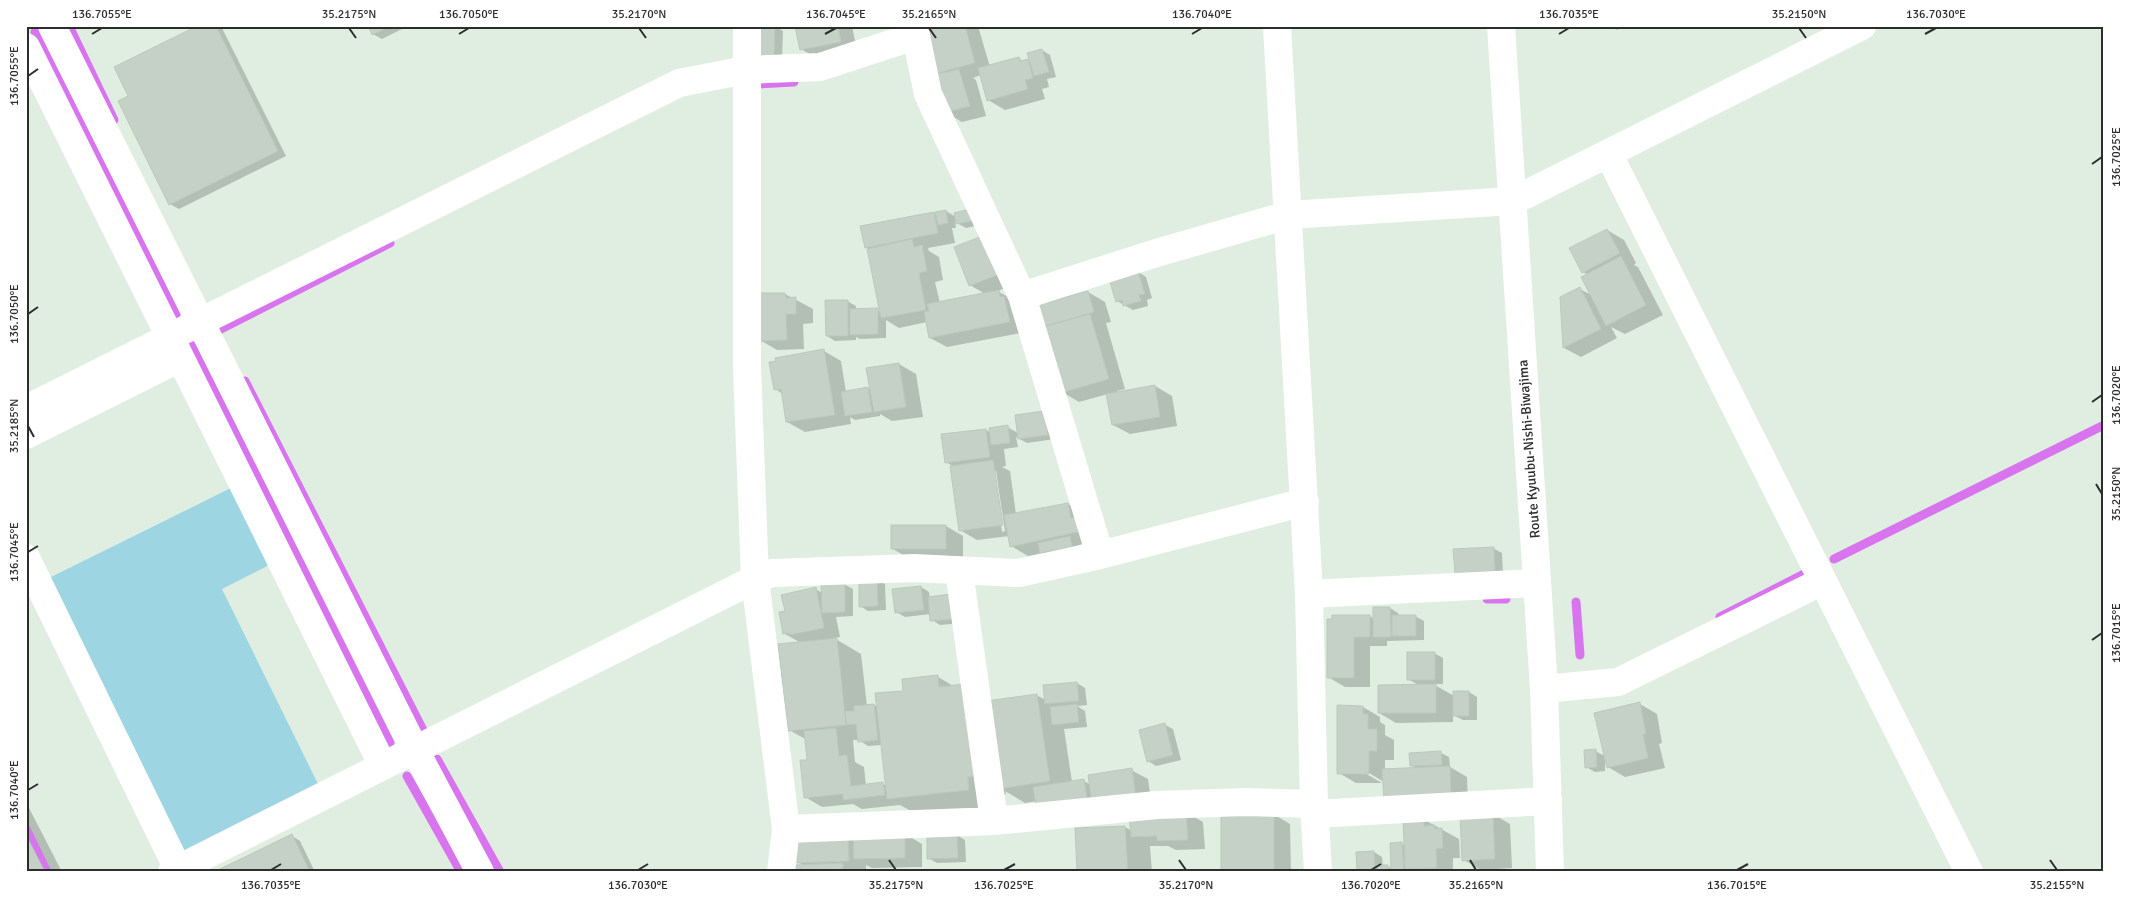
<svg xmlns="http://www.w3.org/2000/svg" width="2130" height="898" font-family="Signika,sans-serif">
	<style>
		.green { fill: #9dd5e3 }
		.shadow { fill: #0003; fill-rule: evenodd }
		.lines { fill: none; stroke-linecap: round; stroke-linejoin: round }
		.stream { stroke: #d875ee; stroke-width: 9 }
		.building { fill: #c5d1c6; stroke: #b9cabc }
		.minor { stroke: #fff; stroke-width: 28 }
		.secondary { stroke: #fff; stroke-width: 28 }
		.ticks { fill: none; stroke: #2d2d2d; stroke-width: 2 }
		.labels { text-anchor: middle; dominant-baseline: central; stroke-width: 5; stroke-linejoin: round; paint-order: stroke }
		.street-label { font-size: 14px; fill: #2d2d2d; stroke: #fff }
		.neatline { fill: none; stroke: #2d2d2d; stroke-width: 2 }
		.ticks-label { font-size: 12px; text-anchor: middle; fill: #2d2d2d }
	</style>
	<rect width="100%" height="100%" fill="#e0eee2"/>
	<path class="green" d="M 237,485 L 275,562 L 222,589 L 320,788 L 190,854 L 175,845 L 45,580 Z"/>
	<path class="shadow" d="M 200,26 L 221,26 L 286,156 L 179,209 L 170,204 L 130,97 Z
		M 369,26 L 408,26 L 382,39 L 373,34 Z
		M 775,26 L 783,31 L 782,60 L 764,60 Z
		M 796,26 L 852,26 L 857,51 L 818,59 L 801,49 Z
		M 922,26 L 978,26 L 990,67 L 1019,59 L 1031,63 L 1042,50 L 1050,55 L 1056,77 L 1047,79 L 1049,87 L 1042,89 L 1045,99 L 1005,110 L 988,100 L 981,75 L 973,78 L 976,80 L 986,116 L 962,122 L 945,112 Z
		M 1611,26 L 1624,26 L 1617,30 Z
		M 946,211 L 956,217 L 970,211 L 980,225 L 966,228 L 955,222 L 956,228 L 952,228 L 955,243 L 928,248 L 929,251 L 939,257 L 943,280 L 935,282 L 940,303 L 985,294 L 970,285 L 955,248 L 1017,284 L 997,291 L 1016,301 L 1026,332 L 947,347 L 930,338 L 927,322 L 899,328 L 886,320 L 886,338 L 860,339 L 856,337 L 856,340 L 835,341 L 827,336 L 847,301 L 856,306 L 856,310 L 877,310 L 881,312 L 868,248 L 866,247 L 934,213 L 937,215 Z
		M 1607,230 L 1624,240 L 1636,263 L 1634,265 L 1638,267 L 1663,315 L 1625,334 L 1611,327 L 1617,338 L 1581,357 L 1564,348 L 1562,298 L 1580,289 L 1593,296 L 1588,275 L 1583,272 Z
		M 1138,272 L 1146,277 L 1152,298 L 1147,300 L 1148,306 L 1133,310 L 1117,301 Z
		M 1088,292 L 1105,302 L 1111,322 L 1106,323 L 1125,389 L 1117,391 L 1117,393 L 1155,386 L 1172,396 L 1177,426 L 1130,434 L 1113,425 L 1108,394 L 1079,402 L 1062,392 L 1038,306 Z
		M 785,294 L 813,309 L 813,323 L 803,324 L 804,349 L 777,350 L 760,340 Z
		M 824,351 L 841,361 L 846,392 L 868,388 L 871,390 L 899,364 L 916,374 L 923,417 L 892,421 L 880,414 L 880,416 L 855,420 L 850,417 L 851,424 L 805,432 L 787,422 L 783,394 L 775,389 Z
		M 1044,413 L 1055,439 L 1027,443 L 1016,437 L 1018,447 L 1004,449 L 1006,466 L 1002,467 L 1010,471 L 1016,514 L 1068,504 L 1085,514 L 1098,540 L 1079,545 L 1080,551 L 1050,557 L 1043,553 L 1028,556 L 1011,546 L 1009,536 L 977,540 L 960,530 L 954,467 L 946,462 L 986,430 L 991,433 L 1007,427 L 1018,433 ZM 994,471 L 996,471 L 1005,531 L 1002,532 Z
		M 893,526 L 946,526 L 963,536 L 963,559 L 910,559 L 893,549 Z
		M 1493,548 L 1502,553 L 1503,575 L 1464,577 L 1456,572 Z
		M 876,579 L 885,584 L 886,610 L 868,611 L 860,606 Z
		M 844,584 L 853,589 L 853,616 L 836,617 L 840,637 L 834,638 L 861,654 L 867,706 L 874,705 L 878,707 L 904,692 L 938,677 L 955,687 L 992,701 L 1036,695 L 1046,700 L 1077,683 L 1085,688 L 1087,705 L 1077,706 L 1085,711 L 1087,727 L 1064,729 L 1072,782 L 1084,781 L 1091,785 L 1131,770 L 1148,779 L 1152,808 L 1037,801 L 1025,803 L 1005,791 L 1006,794 L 999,795 L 1001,808 L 920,816 L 900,805 L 862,809 L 853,804 L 822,807 L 805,797 L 809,761 L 807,740 L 789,730 L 801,643 L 785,634 L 786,612 L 815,589 L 823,593 ZM 853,740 L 859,740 L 868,746 L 882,745 L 887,786 L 883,784 L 866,786 L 864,767 L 855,762 Z
		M 921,587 L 929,592 L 930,598 L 962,623 L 940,625 L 932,620 L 931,614 L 905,617 L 896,612 Z
		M 1374,608 L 1390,608 L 1398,613 L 1399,616 L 1415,616 L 1424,621 L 1424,640 L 1387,641 L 1387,646 L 1370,646 L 1370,687 L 1345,687 L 1328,677 L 1328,620 L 1370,616 L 1374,619 Z
		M 1434,653 L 1443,658 L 1443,684 L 1433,684 L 1454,696 L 1469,692 L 1477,697 L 1477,720 L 1463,720 L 1453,715 L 1453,722 L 1396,723 L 1379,713 L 1420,686 L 1408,679 Z
		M 1640,704 L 1657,714 L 1662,743 L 1659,744 L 1665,768 L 1625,777 L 1608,767 L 1605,757 L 1605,771 L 1595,772 L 1586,767 L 1595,751 L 1605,756 Z
		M 1363,707 L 1380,717 L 1380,722 L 1385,725 L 1385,735 L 1394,740 L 1394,760 L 1385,760 L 1385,770 L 1416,768 L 1411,765 L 1441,753 L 1449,757 L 1450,767 L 1467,777 L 1468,806 L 1384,782 L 1364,770 L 1363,772 L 1382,783 L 1356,783 L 1339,773 Z
		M 1165,725 L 1173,729 L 1181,760 L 1156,766 L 1148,761 Z
		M 26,802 L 62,872 L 26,872 Z
		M 1186,812 L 1203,822 L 1205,849 L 1176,850 L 1168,846 L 1150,846 L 1152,872 L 1078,872 L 1125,827 L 1132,831 Z
		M 1273,814 L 1290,824 L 1291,872 L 1222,872 Z
		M 1493,814 L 1510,824 L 1512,868 L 1481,870 L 1464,860 Z
		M 1423,819 L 1459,839 L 1460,858 L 1453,858 L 1453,872 L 1358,872 L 1357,853 L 1374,852 L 1382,857 L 1383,866 L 1392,868 L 1391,844 L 1402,844 L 1405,845 Z
		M 905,834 L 922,844 L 922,867 L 872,868 L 866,865 L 866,870 L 854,871 L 856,872 L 796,872 L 805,866 L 798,862 L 797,837 Z
		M 957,835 L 965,840 L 966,862 L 937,863 L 928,858 Z
		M 292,836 L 300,841 L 315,872 L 218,872 Z"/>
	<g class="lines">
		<path class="stream" d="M 69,26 L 114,120
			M 35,32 L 176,315
			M 759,84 L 794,82
			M 219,330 L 390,243
			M 191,345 L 390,743
			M 245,381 L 423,730
			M 1834,559 L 2104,425
			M 1487,599 L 1506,599
			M 1576,602 L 1580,655
			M 1720,617 L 1806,573
			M 437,759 L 500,872
			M 407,776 L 461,872
			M 26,829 L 47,872"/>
	</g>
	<path class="building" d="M 197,26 L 216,26 L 278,151 L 169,205 L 118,101 L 128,96 L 114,67 Z
		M 368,26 L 391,26 L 372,35 Z
		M 755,26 L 775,26 L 774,56 L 755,56 Z
		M 795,26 L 838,26 L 841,42 L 800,50 Z
		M 921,26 L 965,26 L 975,63 L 934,74 Z
		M 1042,49 L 1049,72 L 1034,76 L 1027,53 Z
		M 1019,57 L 1021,61 L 1028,59 L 1033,78 L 1025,80 L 1028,89 L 987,101 L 978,68 Z
		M 959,69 L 970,106 L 944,113 L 933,75 Z
		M 970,209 L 972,221 L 956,224 L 954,213 Z
		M 946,210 L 948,223 L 938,225 L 935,212 Z
		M 934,212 L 938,233 L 865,248 L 860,226 Z
		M 1607,229 L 1620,253 L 1582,273 L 1569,248 Z
		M 985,235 L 1000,274 L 969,286 L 954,247 Z
		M 912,239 L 914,247 L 922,245 L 927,271 L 919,273 L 926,310 L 881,318 L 867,249 Z
		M 1621,256 L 1646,305 L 1606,326 L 1581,277 Z
		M 1138,271 L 1145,294 L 1139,295 L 1141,301 L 1123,306 L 1122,300 L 1116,302 L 1109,279 Z
		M 1580,287 L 1601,329 L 1563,348 L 1560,297 Z
		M 999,290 L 1000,297 L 1004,296 L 1010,322 L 929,338 L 924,312 L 929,311 L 927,304 Z
		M 1088,291 L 1094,312 L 1042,327 L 1036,305 Z
		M 758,293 L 785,293 L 786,298 L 796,297 L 796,314 L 786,314 L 787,340 L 759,341 Z
		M 825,300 L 848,300 L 848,336 L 826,336 Z
		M 878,308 L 878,334 L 850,335 L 850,309 Z
		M 1090,314 L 1109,379 L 1061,393 L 1043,327 Z
		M 824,349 L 835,415 L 786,422 L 781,389 L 774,390 L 769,362 L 776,361 L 775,358 Z
		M 899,363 L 906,407 L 874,412 L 866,368 Z
		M 1155,385 L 1160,417 L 1112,425 L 1106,394 Z
		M 868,387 L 872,412 L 845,416 L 841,392 Z
		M 1044,411 L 1048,435 L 1018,439 L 1015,415 Z
		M 1008,425 L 1010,443 L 991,445 L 989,428 Z
		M 986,429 L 990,457 L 945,463 L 941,434 Z
		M 993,460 L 1003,525 L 959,531 L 950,466 Z
		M 1068,503 L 1071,518 L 1079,517 L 1082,531 L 1010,547 L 1004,515 Z
		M 891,525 L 946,525 L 946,549 L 891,549 Z
		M 1070,536 L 1072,547 L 1040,553 L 1038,543 Z
		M 1494,547 L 1495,571 L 1455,573 L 1453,549 Z
		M 859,578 L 877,578 L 878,606 L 859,607 Z
		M 845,583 L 845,612 L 822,613 L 821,584 Z
		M 921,586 L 924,610 L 895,613 L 892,589 Z
		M 816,587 L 824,628 L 790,635 L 789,633 L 783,634 L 779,612 L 785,611 L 781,595 Z
		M 951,594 L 954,619 L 930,621 L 928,597 Z
		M 1373,607 L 1390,607 L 1391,637 L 1373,637 Z
		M 1332,615 L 1370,615 L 1370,637 L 1354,637 L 1354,678 L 1327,678 L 1327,619 L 1332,619 Z
		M 1392,615 L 1416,615 L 1416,636 L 1392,636 Z
		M 837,638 L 846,725 L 788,731 L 778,644 Z
		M 1407,652 L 1435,652 L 1435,680 L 1407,680 Z
		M 938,675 L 939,687 L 964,684 L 974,776 L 968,777 L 969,790 L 887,799 L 875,693 L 903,691 L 902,679 Z
		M 1077,682 L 1079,701 L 1045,704 L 1043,685 Z
		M 1436,684 L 1436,713 L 1378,713 L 1378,685 Z
		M 1453,691 L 1469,691 L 1469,716 L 1453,716 Z
		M 1037,694 L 1050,781 L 999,789 L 986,701 Z
		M 1640,702 L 1646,734 L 1643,734 L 1648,758 L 1607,768 L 1594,713 Z
		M 874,704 L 878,740 L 858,742 L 856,724 L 847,725 L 845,711 L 854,711 L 854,706 Z
		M 1077,704 L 1079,722 L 1052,725 L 1050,707 Z
		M 1337,705 L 1363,706 L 1363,714 L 1368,714 L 1368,729 L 1377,729 L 1377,751 L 1369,751 L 1369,774 L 1337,774 Z
		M 1165,723 L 1173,755 L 1147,762 L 1139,730 Z
		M 836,728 L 839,756 L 847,755 L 851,786 L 883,782 L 885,795 L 843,800 L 843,794 L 804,798 L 800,760 L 807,760 L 804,731 Z
		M 1596,749 L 1597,767 L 1585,768 L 1584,750 Z
		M 1441,751 L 1442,765 L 1410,766 L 1409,753 Z
		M 1450,766 L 1451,797 L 1384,800 L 1382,769 Z
		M 1132,768 L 1136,798 L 1092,804 L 1088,775 Z
		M 1084,779 L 1088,804 L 1037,811 L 1033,787 Z
		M 1186,810 L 1188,840 L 1157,841 L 1157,836 L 1131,837 L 1129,813 Z
		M 1221,813 L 1274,813 L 1274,872 L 1221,872 Z
		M 1493,813 L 1495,859 L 1462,861 L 1460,814 Z
		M 1424,818 L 1424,826 L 1435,825 L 1435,829 L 1442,828 L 1443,848 L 1436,849 L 1437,868 L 1405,869 L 1403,819 Z
		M 1125,826 L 1128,872 L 1077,872 L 1075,828 Z
		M 905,833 L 905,858 L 854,859 L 853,834 Z
		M 292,834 L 310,872 L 217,872 L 216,871 Z
		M 927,834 L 957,834 L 958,858 L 927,859 Z
		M 26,835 L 45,872 L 26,872 Z
		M 848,835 L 849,861 L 797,863 L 796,836 Z
		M 1402,842 L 1404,872 L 1391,872 L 1390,843 Z
		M 1374,851 L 1375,872 L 1357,872 L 1356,852 Z
		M 843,863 L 843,872 L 795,872 L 795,865 Z
		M 1377,865 L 1388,865 L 1388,872 L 1378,872 Z
		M 1163,871 L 1218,871 L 1218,872 L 1163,872 Z"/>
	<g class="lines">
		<path class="minor" d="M 52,26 L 415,750 L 480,872
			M 747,26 L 747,367 L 755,579 L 786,829 L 781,872
			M 914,26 L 928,94 L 1022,296 L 1153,254 L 1288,215 L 1513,201 L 1862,26
			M 1277,26 L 1309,594 L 1314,804 L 1318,872
			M 26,47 L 383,766
			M 1608,153 L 1969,872
			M 1022,296 L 1100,555
			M 26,409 L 679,83 L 746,70 L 820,67 L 915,36
			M 26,435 L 180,358
			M 26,558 L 178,869
			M 959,571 L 994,821
			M 1309,594 L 1537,583
			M 1544,689 L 1618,682 L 1823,581
			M 1315,814 L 1548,801
			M 786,829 L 994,821 L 1157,805 L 1245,802 L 1314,804
			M 172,872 L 755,579 L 772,573 L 914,568 L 1019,573 L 1100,555 L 1305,502"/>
		<path class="secondary" d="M 1501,26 L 1544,689 L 1550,872"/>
	</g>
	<path class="ticks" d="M 349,28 L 356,38M 639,28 L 646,38M 929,28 L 936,38M 1799,28 L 1806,38M 92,34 L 102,28M 459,34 L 469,28M 825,34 L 836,28M 1192,34 L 1202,28M 1559,34 L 1569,28M 1925,34 L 1936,28M 28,76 L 38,69M 2092,164 L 2102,157M 28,314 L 38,307M 2092,402 L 2102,395M 28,426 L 34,437M 2096,484 L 2102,494M 28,552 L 38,546M 2092,640 L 2102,633M 28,790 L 38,784M 889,860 L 896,870M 1179,860 L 1186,870M 1470,860 L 1476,870M 2050,860 L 2057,870M 271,870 L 281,864M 638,870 L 648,864M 1004,870 L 1015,864M 1371,870 L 1381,864M 1737,870 L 1748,864"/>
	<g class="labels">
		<g class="street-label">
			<text transform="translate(1529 449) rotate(-94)">Route Kyuubu-Nishi-Biwajima</text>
		</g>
	</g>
	<rect width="2130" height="898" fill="none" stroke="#ffffff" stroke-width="55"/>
	<rect x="28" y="28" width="2074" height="842" class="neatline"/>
	<g class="ticks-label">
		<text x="102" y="18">136.7055°E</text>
		<text x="349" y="18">35.2175°N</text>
		<text x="469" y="18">136.7050°E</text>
		<text x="639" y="18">35.2170°N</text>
		<text x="836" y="18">136.7045°E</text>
		<text x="929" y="18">35.2165°N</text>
		<text x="1202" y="18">136.7040°E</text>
		<text x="1569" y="18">136.7035°E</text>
		<text x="1799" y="18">35.2150°N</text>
		<text x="1936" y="18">136.7030°E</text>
		<text transform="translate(14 76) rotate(-90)" y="4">136.7055°E</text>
		<text transform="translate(2116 157) rotate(-90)" y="4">136.7025°E</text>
		<text transform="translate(14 314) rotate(-90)" y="4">136.7050°E</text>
		<text transform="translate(2116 395) rotate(-90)" y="4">136.7020°E</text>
		<text transform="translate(14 426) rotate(-90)" y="4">35.2185°N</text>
		<text transform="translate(2116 494) rotate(-90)" y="4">35.2150°N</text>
		<text transform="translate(14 552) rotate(-90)" y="4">136.7045°E</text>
		<text transform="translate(2116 633) rotate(-90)" y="4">136.7015°E</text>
		<text transform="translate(14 790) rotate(-90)" y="4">136.7040°E</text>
		<text x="271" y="889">136.7035°E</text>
		<text x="638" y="889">136.7030°E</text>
		<text x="896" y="889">35.2175°N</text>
		<text x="1004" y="889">136.7025°E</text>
		<text x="1186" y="889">35.2170°N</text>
		<text x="1371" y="889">136.7020°E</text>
		<text x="1476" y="889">35.2165°N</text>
		<text x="1737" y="889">136.7015°E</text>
		<text x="2057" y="889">35.2155°N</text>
	</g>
</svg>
